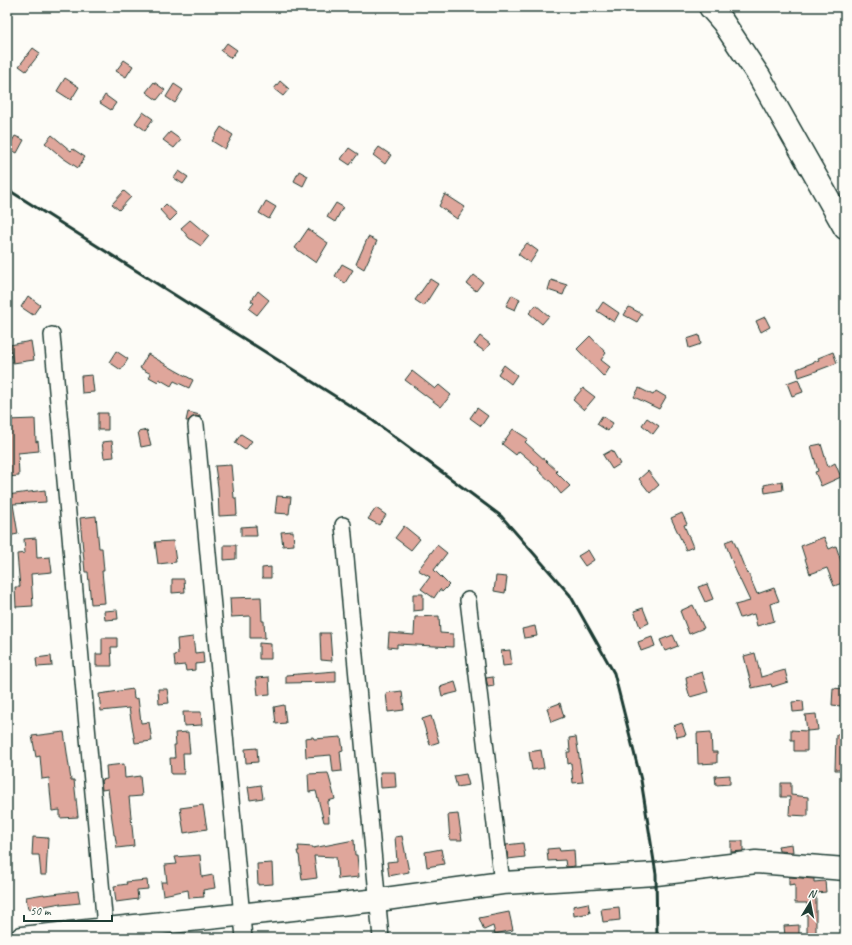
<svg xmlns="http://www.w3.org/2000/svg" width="852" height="945" font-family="Caveat,sans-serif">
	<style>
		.building { fill: #dfa69b; stroke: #1f3d34 }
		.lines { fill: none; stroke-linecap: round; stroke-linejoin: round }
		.minor-casing { stroke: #1f3d34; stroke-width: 18 }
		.highway-casing { stroke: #1f3d34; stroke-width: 25 }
		.minor { stroke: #fdfcf7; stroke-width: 15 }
		.highway { stroke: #fdfcf7; stroke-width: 22 }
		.rail { stroke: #1f3d34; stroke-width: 3 }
	</style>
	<rect width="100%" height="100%" fill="#fdfcf7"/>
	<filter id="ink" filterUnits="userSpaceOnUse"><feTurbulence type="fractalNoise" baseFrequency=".025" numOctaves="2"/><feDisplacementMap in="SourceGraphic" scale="8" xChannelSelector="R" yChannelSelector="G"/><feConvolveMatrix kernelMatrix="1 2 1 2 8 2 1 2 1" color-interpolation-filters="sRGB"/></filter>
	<g filter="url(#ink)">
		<path class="building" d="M 227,43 L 237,50 L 231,58 L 221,51 Z
			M 33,48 L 40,53 L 26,71 L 19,66 Z
			M 124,60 L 133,66 L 126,77 L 116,71 Z
			M 65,78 L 79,87 L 71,100 L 57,91 Z
			M 280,81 L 289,89 L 283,96 L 274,89 Z
			M 154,82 L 165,90 L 157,100 L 146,92 Z
			M 174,84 L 183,90 L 175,103 L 166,97 Z
			M 105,95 L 116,103 L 111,110 L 100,103 Z
			M 143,112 L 153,119 L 145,130 L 135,123 Z
			M 221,127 L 233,135 L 225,149 L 212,141 Z
			M 170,132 L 181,140 L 174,148 L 163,140 Z
			M 52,135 L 71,151 L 73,149 L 85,157 L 78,168 L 63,158 L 45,143 Z
			M 15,136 L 24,140 L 17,153 L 8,148 Z
			M 379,147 L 391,155 L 385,164 L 373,155 Z
			M 349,148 L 358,154 L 350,165 L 341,159 Z
			M 179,171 L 188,177 L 183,184 L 174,178 Z
			M 299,171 L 308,176 L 303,186 L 294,181 Z
			M 124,191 L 131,197 L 119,210 L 112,204 Z
			M 445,194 L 465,207 L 457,219 L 439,206 Z
			M 266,201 L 276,207 L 269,219 L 259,213 Z
			M 336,203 L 343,207 L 335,222 L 327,217 Z
			M 166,204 L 177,214 L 170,221 L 160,210 Z
			M 190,220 L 209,236 L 201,246 L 189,238 L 181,228 Z
			M 308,229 L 328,243 L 316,263 L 295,248 Z
			M 368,237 L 377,241 L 364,269 L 356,264 Z
			M 527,243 L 538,251 L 530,263 L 518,254 Z
			M 342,264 L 353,270 L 345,283 L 335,276 Z
			M 474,275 L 483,282 L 476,291 L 467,284 Z
			M 430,279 L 438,284 L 424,306 L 415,300 Z
			M 551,280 L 567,285 L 563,295 L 548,290 Z
			M 258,291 L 269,300 L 257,315 L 249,309 L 254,303 L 251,301 Z
			M 512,295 L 520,299 L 515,310 L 506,306 Z
			M 28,296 L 40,305 L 33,315 L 21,307 Z
			M 603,302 L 619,313 L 614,322 L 597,311 Z
			M 536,305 L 549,316 L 542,324 L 529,313 Z
			M 629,307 L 642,314 L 637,322 L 624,315 Z
			M 765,317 L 770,327 L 761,332 L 756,321 Z
			M 699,335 L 701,344 L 689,348 L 687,339 Z
			M 480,336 L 490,344 L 484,351 L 474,344 Z
			M 590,336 L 606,353 L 601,360 L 610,367 L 604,377 L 577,349 Z
			M 31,341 L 34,360 L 13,363 L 10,345 Z
			M 116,351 L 128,359 L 121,370 L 109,362 Z
			M 833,352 L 837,363 L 811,373 L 799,377 L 797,369 L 819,360 L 818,358 Z
			M 148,354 L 175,370 L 193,380 L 189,388 L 174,381 L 171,386 L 159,379 L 158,382 L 149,377 L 151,374 L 140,368 Z
			M 504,365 L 517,375 L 511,384 L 498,374 Z
			M 412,371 L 435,389 L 439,385 L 451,395 L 441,407 L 405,380 Z
			M 92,375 L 94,392 L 82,393 L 81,376 Z
			M 798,379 L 803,392 L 792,396 L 787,383 Z
			M 583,388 L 595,397 L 584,410 L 573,400 Z
			M 639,388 L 653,395 L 656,391 L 666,397 L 659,409 L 634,397 Z
			M 477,408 L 488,416 L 481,426 L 470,418 Z
			M 188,412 L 200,415 L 200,417 L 195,416 L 191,418 L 188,421 L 186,421 Z
			M 98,413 L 108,413 L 108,430 L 98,430 Z
			M 602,416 L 613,423 L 608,431 L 597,424 Z
			M 647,418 L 659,426 L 653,434 L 642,425 Z
			M 35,419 L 36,442 L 38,441 L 39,451 L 18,453 L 19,476 L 7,477 L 7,420 Z
			M 513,429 L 528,439 L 525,442 L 557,471 L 556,472 L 570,486 L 561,494 L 553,484 L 538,470 L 539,468 L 519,451 L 516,455 L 502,444 Z
			M 147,430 L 151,445 L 141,447 L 138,432 Z
			M 241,434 L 252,441 L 245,450 L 235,443 Z
			M 112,441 L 114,457 L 104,458 L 102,442 Z
			M 821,444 L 828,467 L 835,463 L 841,477 L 821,486 L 815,472 L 818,471 L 811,446 Z
			M 612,450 L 620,464 L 612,469 L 603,455 Z
			M 231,465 L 234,498 L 236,498 L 237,515 L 219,516 L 218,487 L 215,466 Z
			M 648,471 L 659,485 L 650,493 L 639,479 Z
			M 782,481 L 783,490 L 765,493 L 764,485 Z
			M 45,490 L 46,502 L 13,504 L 18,534 L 8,536 L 7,530 L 7,495 Z
			M 277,496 L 291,497 L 289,514 L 275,513 Z
			M 376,508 L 386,515 L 379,525 L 368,519 Z
			M 682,513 L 687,524 L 684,525 L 693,547 L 686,550 L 671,518 Z
			M 96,516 L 99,548 L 102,548 L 104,571 L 102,571 L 105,603 L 91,604 L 88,572 L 85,572 L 80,518 Z
			M 256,526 L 257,536 L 241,536 L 241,527 Z
			M 404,526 L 420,539 L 411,550 L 395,538 Z
			M 293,531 L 294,545 L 283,546 L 281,532 Z
			M 824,537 L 829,549 L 836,546 L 845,573 L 845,582 L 834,586 L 827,568 L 810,574 L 801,546 Z
			M 36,538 L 37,558 L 50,557 L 52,572 L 31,574 L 33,606 L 16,607 L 15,587 L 20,587 L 17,554 L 25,553 L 24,539 Z
			M 733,539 L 747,574 L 748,573 L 757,594 L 774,588 L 779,601 L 770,604 L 774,621 L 757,626 L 754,614 L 740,618 L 735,605 L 750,601 L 735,569 L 725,542 Z
			M 173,541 L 176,562 L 158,564 L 155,542 Z
			M 224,545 L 236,545 L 236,559 L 224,560 Z
			M 437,545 L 447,553 L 434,570 L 449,585 L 442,592 L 440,589 L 434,598 L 421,589 L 430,577 L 418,570 Z
			M 588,550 L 594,560 L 585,566 L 578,556 Z
			M 271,567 L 271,578 L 262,578 L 262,568 Z
			M 496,576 L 507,577 L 505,593 L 494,591 Z
			M 172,579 L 184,579 L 185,592 L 172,593 Z
			M 707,584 L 713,599 L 705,602 L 698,587 Z
			M 413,594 L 423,594 L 423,610 L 413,611 Z
			M 261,597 L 262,621 L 264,621 L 265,638 L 250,638 L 250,616 L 231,617 L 230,598 Z
			M 693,605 L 704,628 L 689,634 L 680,611 Z
			M 643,608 L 649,623 L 640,627 L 634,611 Z
			M 117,610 L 118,619 L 105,620 L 104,611 Z
			M 439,616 L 440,633 L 453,634 L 453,647 L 397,644 L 397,648 L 388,647 L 389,633 L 414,635 L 415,617 Z
			M 535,626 L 537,636 L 524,638 L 522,629 Z
			M 320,633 L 330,633 L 332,661 L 321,660 Z
			M 673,635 L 678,646 L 665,651 L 660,640 Z
			M 193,637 L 195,653 L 203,652 L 204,663 L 195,664 L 195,670 L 186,671 L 185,665 L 175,666 L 174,655 L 178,654 L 177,639 Z
			M 652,637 L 655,646 L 641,651 L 638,642 Z
			M 102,638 L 117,638 L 117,647 L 111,647 L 112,666 L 96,666 L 96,654 L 102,654 Z
			M 259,643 L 271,644 L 271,659 L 259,659 Z
			M 510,650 L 512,665 L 503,666 L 501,651 Z
			M 755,653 L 761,677 L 785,670 L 788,682 L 772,687 L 771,684 L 752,688 L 744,656 Z
			M 51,656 L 52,666 L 37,667 L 36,658 Z
			M 336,671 L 336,682 L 286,683 L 286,675 Z
			M 702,672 L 708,692 L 690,697 L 686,684 L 687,684 L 686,677 Z
			M 269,677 L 270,694 L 258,695 L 256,678 Z
			M 493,677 L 494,686 L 488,687 L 486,678 Z
			M 455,682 L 458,692 L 442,696 L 440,687 Z
			M 833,688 L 843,689 L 841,706 L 832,705 Z
			M 133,689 L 134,699 L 138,698 L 141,723 L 149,722 L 152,741 L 135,743 L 129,708 L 101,711 L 99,694 Z
			M 158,689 L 167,689 L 169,703 L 159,704 Z
			M 402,691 L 404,710 L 388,712 L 386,693 Z
			M 803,701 L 804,711 L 793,712 L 792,702 Z
			M 560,703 L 564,717 L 551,722 L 547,708 Z
			M 284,705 L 286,723 L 276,724 L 274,707 Z
			M 183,712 L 201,712 L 202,725 L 184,726 Z
			M 816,714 L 818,730 L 807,731 L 805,715 Z
			M 431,716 L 439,742 L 430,745 L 422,719 Z
			M 682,723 L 686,735 L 677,737 L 673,726 Z
			M 791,730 L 807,731 L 807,751 L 794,751 L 794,740 L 791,740 Z
			M 64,732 L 71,780 L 74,780 L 78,817 L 60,818 L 60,810 L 52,811 L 49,778 L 42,779 L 40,756 L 36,757 L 32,736 Z
			M 188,732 L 190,753 L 183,753 L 184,774 L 171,774 L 170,758 L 175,758 L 174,745 L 176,745 L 175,733 Z
			M 711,732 L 712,752 L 717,752 L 717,763 L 698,764 L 697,733 Z
			M 845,734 L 845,770 L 835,770 L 836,735 Z
			M 313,737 L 314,739 L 341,737 L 343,750 L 340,751 L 342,771 L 333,772 L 331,755 L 306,757 L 305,738 Z
			M 576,737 L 583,782 L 573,783 L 571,763 L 568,764 L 567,752 L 570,752 L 569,738 Z
			M 257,748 L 258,762 L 246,763 L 245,749 Z
			M 541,750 L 544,768 L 532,770 L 529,752 Z
			M 124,764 L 125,778 L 140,776 L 142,796 L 129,797 L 134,846 L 117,848 L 115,835 L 114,835 L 108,789 L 102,790 L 101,780 L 107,779 L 106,766 Z
			M 380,772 L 395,772 L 396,787 L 381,788 Z
			M 328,773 L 335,799 L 328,801 L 329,822 L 324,822 L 316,791 L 309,792 L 308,774 Z
			M 466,774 L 469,785 L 457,787 L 454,776 Z
			M 730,775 L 730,784 L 716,785 L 715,776 Z
			M 781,783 L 791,783 L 791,795 L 808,797 L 808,816 L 789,815 L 790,797 L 781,797 Z
			M 261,785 L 263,798 L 250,800 L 248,787 Z
			M 203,805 L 207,829 L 184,833 L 180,808 Z
			M 458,814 L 462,840 L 450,840 L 448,815 Z
			M 402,836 L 409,872 L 389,876 L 387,862 L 397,861 L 395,837 Z
			M 33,837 L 48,838 L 46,875 L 41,875 L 39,855 L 32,855 Z
			M 354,840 L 355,855 L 357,855 L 359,877 L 338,879 L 336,857 L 314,856 L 317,878 L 302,880 L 299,855 L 298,855 L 297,851 L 299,851 L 298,846 L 313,847 L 313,848 Z
			M 731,841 L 743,841 L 743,851 L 731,852 Z
			M 523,843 L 525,857 L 508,859 L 506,845 Z
			M 792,844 L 793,852 L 779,851 L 778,846 Z
			M 559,848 L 560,851 L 574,850 L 575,866 L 566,867 L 565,860 L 548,861 L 547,849 Z
			M 441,849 L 444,864 L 427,867 L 425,852 Z
			M 200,855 L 202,877 L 213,875 L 215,888 L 203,890 L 204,897 L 189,898 L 188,890 L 163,895 L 161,882 L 167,882 L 165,865 L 177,864 L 175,857 Z
			M 272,863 L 273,884 L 258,885 L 257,864 Z
			M 789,877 L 814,879 L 814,882 L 825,881 L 826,892 L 816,893 L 816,938 L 807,938 L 807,903 L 795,903 L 795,884 L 789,885 Z
			M 147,880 L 148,889 L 137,890 L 138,899 L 116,902 L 114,886 L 127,884 L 126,882 Z
			M 78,891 L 80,903 L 61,905 L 61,903 L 28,909 L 26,897 L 44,894 L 44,895 Z
			M 588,903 L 590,913 L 574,916 L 573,906 Z
			M 619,907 L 620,920 L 603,922 L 601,909 Z
			M 509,912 L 513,930 L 495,934 L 493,926 L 484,930 L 479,918 Z
			M 799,925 L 799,935 L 785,936 L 784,926 Z"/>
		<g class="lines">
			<g class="minor-casing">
				<path id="minor" d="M 52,335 L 106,938
					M 196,425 L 244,938
					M 343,525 L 381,938
					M 468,600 L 502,883"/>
			</g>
			<g class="highway-casing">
				<path id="highway" d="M 710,7 L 723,22 L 759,76 L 845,228
					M 22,938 L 378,900 L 502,883 L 656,874 L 756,862 L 845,869"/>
			</g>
			<use href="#minor" class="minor"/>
			<use href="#highway" class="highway"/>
			<path class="rail" d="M 7,189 L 368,417 L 501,516 L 570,595 L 614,673 L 641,780 L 656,874 L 657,938"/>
		</g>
	</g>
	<rect width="852" height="945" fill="none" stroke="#fdfcf7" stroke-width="24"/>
	<rect x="12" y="12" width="828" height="921" fill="none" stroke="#1f3d34" stroke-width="1.5" filter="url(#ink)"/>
	<g transform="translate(810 903) rotate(10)" stroke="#fdfcf7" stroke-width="3" paint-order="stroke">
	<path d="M0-3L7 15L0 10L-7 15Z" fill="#1f3d34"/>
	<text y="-6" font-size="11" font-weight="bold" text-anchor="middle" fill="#1f3d34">N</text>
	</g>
	<path d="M24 915v6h88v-6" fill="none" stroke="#1f3d34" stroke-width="2"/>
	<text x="30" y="915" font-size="12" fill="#1f3d34" stroke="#fdfcf7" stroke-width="3" paint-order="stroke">50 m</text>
</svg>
